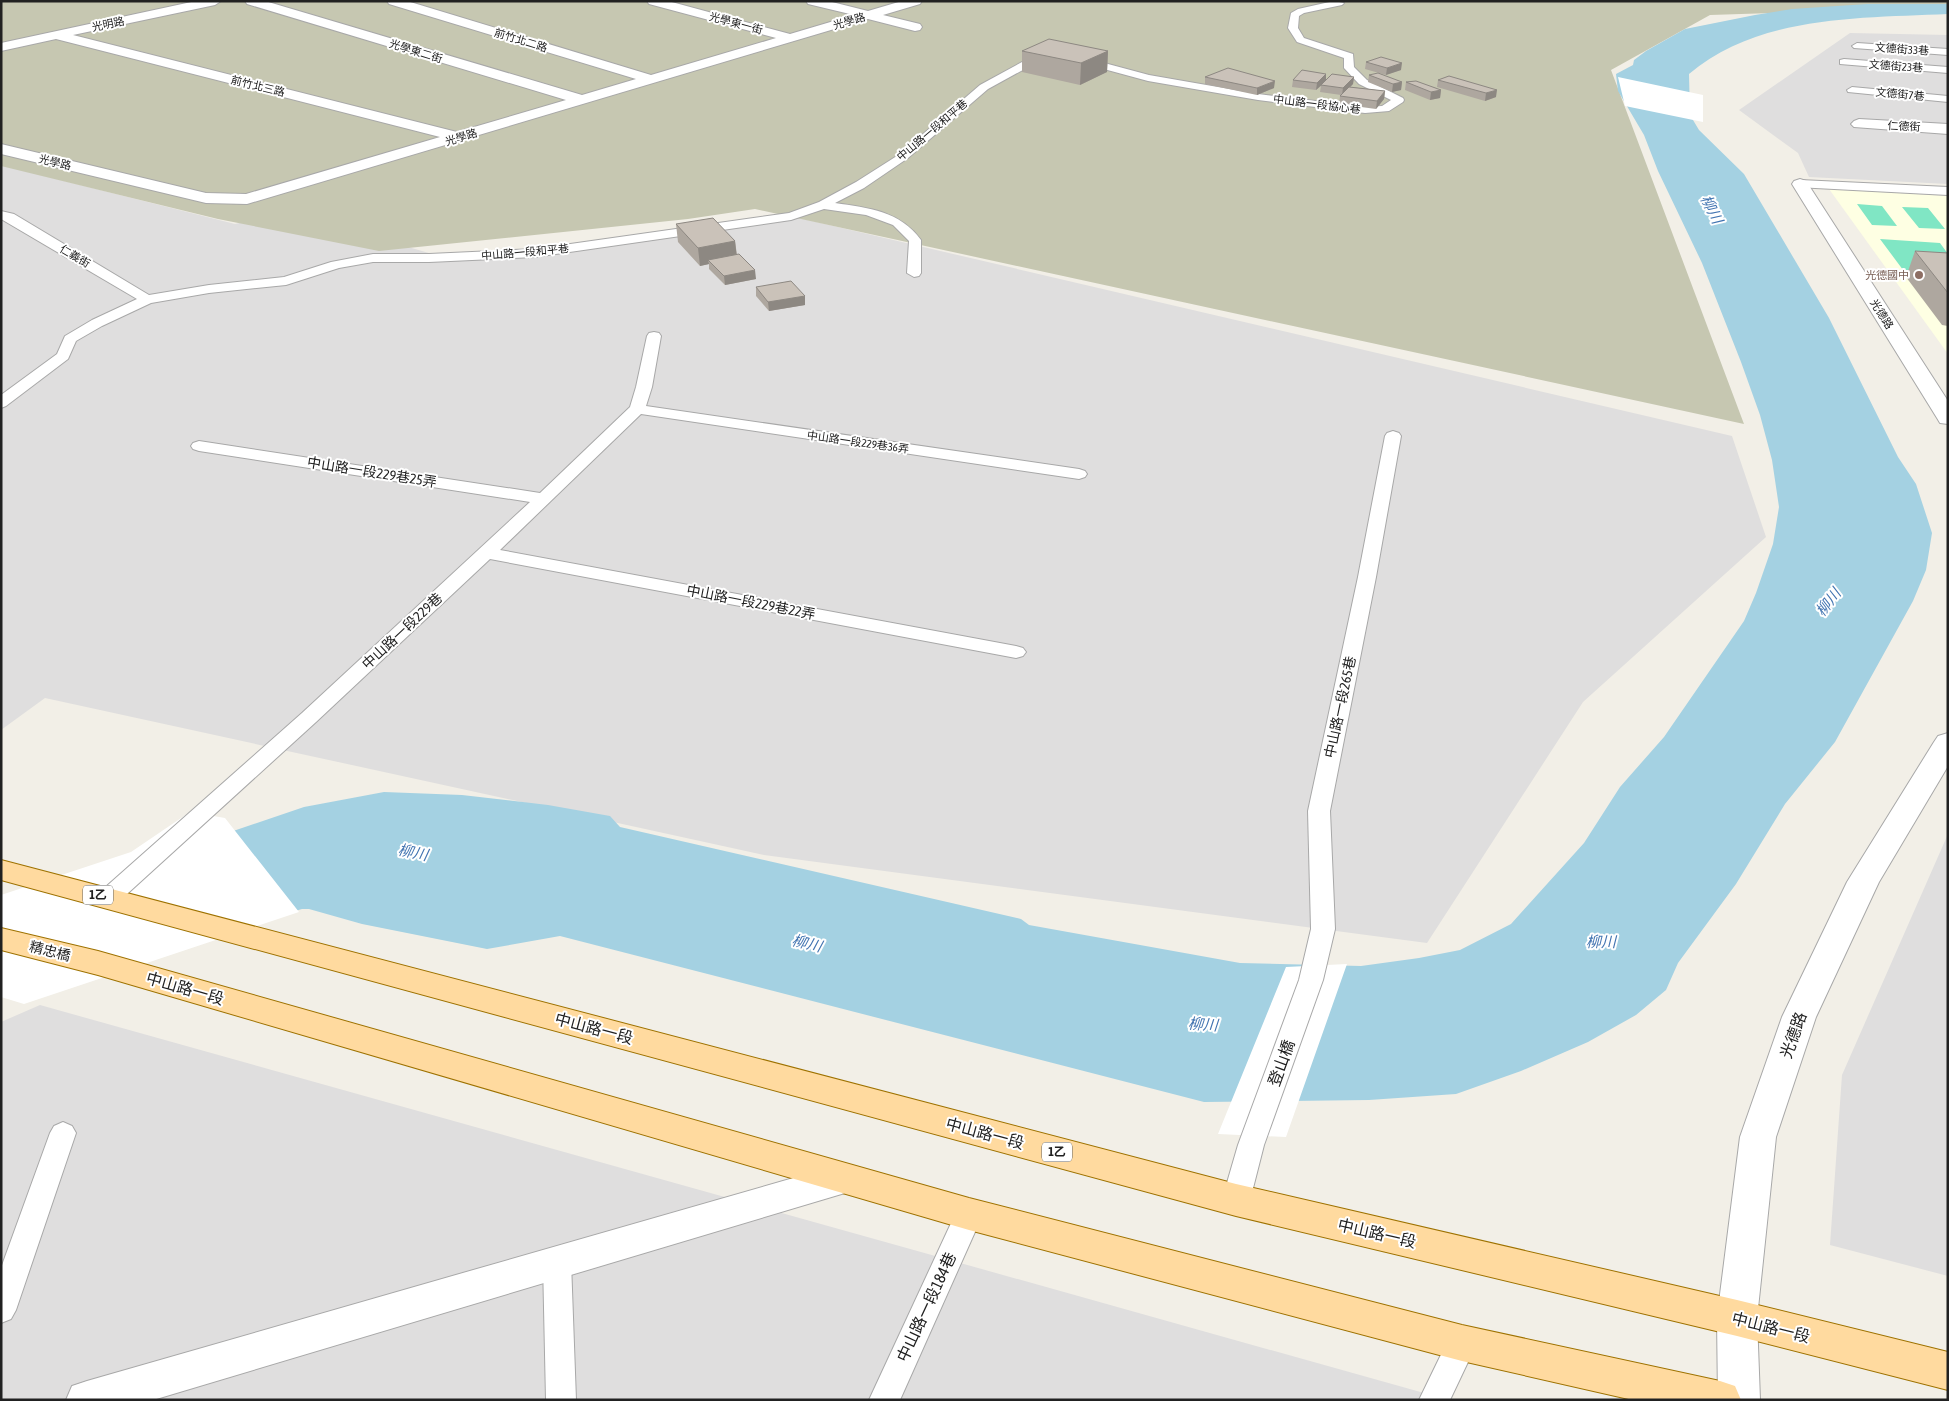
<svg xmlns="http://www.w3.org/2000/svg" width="1949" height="1401" font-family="'Asap Condensed','Noto Sans TC',sans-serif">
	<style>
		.residential { fill: #dfdede }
		.education { fill: #feffe3 }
		.construction { fill: #c6c7b1 }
		.pitch { fill: #80e6c4 }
		.water { fill: #a4d1e2 }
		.pier { fill: #fff }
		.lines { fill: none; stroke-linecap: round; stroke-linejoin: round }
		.service-casing { stroke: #a8a8a8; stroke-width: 2 }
		.minor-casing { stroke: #a8a8a8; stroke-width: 2 }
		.primary-casing { stroke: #9e7200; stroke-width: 2 }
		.service { fill: #fff; fill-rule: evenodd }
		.minor { fill: #fff; fill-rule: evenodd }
		.primary { fill: #ffda9f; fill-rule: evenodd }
		.wall { fill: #aea79f }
		.shaded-wall { fill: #8d8882 }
		.building { fill: #cac2b9; stroke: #8d8882 }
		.education-dot { fill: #8d6e63; stroke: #fff; stroke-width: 2 }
		.labels { text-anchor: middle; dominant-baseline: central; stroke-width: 4; stroke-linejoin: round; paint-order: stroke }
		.far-street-label { font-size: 11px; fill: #212121; stroke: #fff }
		.far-education-label { font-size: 11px; fill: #785e54; stroke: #fff; text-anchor: end }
		.shield { fill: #fff; stroke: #646464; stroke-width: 1 }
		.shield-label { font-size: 12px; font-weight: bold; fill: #212121 }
		.street-label { font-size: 14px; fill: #212121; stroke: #fff }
		.water-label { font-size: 15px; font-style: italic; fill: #4274b1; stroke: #fff }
		.near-street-label { font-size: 16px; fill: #212121; stroke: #fff }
	</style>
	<rect width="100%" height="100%" fill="#f2efe7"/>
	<path class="residential" d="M 1850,33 L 1948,35 L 1948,184 L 1809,177 L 1798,153 L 1739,110 Z
		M 1,165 L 235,224 L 288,212 L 446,258 L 795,217 L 1732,436 L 1766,537 L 1583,702 L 1427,943 L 764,855 L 45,698 L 1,730 Z
		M 1948,834 L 1948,1276 L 1830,1245 L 1842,1075 Z
		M 40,1005 L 1449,1400 L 1,1400 L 1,1022 Z"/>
	<path class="education" d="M 1829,189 L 1948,196 L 1948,354 Z"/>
	<path class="construction" d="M 1,1 L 1948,1 L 1948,7 L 1710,15 L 1611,70 L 1744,424 L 755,209 L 688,219 L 379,251 L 218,219 L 1,166 Z"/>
	<path class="pitch" d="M 1857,204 L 1882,206 L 1897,226 L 1872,225 Z
		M 1902,207 L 1928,208 L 1945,229 L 1919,228 Z
		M 1880,239 L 1940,243 L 1948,254 L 1948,276 L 1906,274 Z"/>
	<path class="water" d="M 1867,4 L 1948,4 L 1948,14 C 1861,18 1759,15 1689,74 L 1690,115 L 1699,130 L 1744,174 L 1829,318 L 1898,457 L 1916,484 L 1932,533 L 1926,570 L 1913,601 L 1835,742 L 1785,804 L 1736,884 L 1678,963 L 1666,990 L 1636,1015 L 1588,1042 L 1521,1071 L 1456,1094 L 1369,1100 L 1204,1102 L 560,936 L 487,949 L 362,924 L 309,909 L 302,909 L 1,995 L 1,910 L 304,807 L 384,792 L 462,795 L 548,805 L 610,816 L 620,827 L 1021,919 L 1029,925 L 1240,963 L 1361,966 L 1419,958 L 1460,950 L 1511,924 L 1584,843 L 1620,787 L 1664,737 L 1744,621 L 1756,593 L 1773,544 L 1779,507 L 1772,460 L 1760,415 L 1741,362 L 1702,263 L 1658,171 L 1644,135 L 1618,91 L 1616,74 L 1633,65 L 1634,60 L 1646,51 L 1685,29 L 1755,15 L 1792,9 Z"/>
	<path class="pier" d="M 1618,77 L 1703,95 L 1703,122 L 1625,106 Z
		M 190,812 L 225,818 L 299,912 L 24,1004 L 1,997 L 1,895 L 131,852 Z
		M 1347,964 L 1286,1137 L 1218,1134 L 1286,967 Z"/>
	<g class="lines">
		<g class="service-casing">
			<path id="service" d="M 1334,1 L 1344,3 L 1342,5 L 1304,13 L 1299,16 L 1298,28 L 1304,38 L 1353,54 L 1354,67 L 1367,80 L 1403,98 L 1404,100 L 1403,102 L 1389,111 L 1365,113 L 1258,100 L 1148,81 L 1078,62 L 1077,60 L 1082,57 L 1149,75 L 1258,94 L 1365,107 L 1382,106 L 1391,100 L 1359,84 L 1344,68 L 1344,58 L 1297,42 L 1288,28 L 1291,13 L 1298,9 Z
				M 1857,43 L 1948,49 L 1948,55 L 1854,48 L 1852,46 Z
				M 1047,53 L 1051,54 L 1051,58 L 1041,60 L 988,89 L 908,158 L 864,188 L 835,203 C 869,208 900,211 921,240 L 921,273 L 919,276 L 914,277 L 907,273 L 909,241 L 893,225 L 866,215 L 824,209 L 791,220 L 535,257 L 429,262 L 373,262 L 339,268 L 286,285 L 209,293 L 151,303 L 102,326 L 76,341 L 68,359 L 6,406 L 1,408 L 1,395 L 57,354 L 65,336 L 92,320 L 137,299 L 1,219 L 1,211 L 14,214 L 149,295 L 209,285 L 284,277 L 331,262 L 373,254 L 429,254 L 535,249 L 789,213 L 819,202 L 856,182 L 900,154 L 980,85 L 1035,55 Z
				M 1844,59 L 1948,67 L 1948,73 L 1840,64 L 1840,60 Z
				M 1852,87 L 1948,96 L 1948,102 L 1848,92 L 1847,90 Z
				M 1800,180 L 1948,187 L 1948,195 L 1796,187 L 1794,184 L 1796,181 Z
				M 654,332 L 659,333 L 661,336 L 652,387 L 646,406 L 1079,469 L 1085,471 L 1087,474 L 1085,477 L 1079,479 L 641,414 L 500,550 L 1016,646 L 1023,648 L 1026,652 L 1023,656 L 1016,658 L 490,559 L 316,722 L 116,904 L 108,906 L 100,904 L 96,898 L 100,892 L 302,713 L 530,502 L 199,451 L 193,449 L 191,446 L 193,443 L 199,441 L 540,493 L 630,407 L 636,387 L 647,336 L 649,333 Z
				M 1393,431 L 1399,433 L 1401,436 L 1376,577 L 1330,811 L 1335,929 L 1323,980 L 1264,1145 L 1250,1200 L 1246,1208 L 1236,1211 L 1226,1208 L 1222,1200 L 1238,1145 L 1299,980 L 1311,929 L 1308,811 L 1358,577 L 1385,436 L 1387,433 Z
				M 63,1122 L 72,1126 L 76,1133 L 16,1310 L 11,1319 L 1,1323 L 1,1268 L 50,1133 L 54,1126 Z
				M 969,1202 L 979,1206 L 983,1214 L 900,1400 L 869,1400 L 959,1206 Z
				M 557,1250 L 567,1253 L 571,1262 L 576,1400 L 546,1400 L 543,1262 L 547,1253 Z
				M 1462,1330 L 1473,1334 L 1477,1343 L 1450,1400 L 1419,1400 L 1451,1334 Z"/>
		</g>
		<g class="minor-casing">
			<path id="minor" d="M 196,1 L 221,1 L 215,5 L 73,35 L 457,132 L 566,100 L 247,4 L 245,1 L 265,1 L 582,95 L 636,79 L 389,4 L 387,1 L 407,1 L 651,75 L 776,38 L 649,4 L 647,1 L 668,1 L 790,34 L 854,15 L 808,4 L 806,1 L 828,1 L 868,11 L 902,1 L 922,1 L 920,4 L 883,15 L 920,24 L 922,27 L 920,30 L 915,31 L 868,19 L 247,204 L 206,203 L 1,154 L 1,144 L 206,193 L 246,194 L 440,137 L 56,39 L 1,51 L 1,43 Z
				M 1859,119 L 1948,124 L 1948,134 L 1854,127 L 1851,124 L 1854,121 Z
				M 1800,179 L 1806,181 L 1808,184 L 1948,401 L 1948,424 L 1940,423 L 1937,418 L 1792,184 L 1794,181 Z
				M 1948,733 L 1948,766 L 1879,882 L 1816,1017 L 1776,1137 L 1757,1318 L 1760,1400 L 1718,1400 L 1717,1318 L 1740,1137 L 1782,1017 L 1847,882 L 1934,742 L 1938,736 Z
				M 842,1164 L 855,1168 L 861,1179 L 855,1190 L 153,1400 L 66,1400 L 72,1386 L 87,1381 Z"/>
		</g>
		<g class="primary-casing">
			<path id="primary" d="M 1,860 L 1236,1184 L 1737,1300 L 1948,1352 L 1948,1390 L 1737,1336 L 1236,1216 L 1,880 Z
				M 1,928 L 98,951 L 969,1198 L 1462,1325 L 1720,1381 L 1735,1386 L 1741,1400 L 1633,1400 L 1462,1361 L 969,1230 L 98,975 L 1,950 Z"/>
		</g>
		<use href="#service" class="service"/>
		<use href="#minor" class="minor"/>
		<use href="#primary" class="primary"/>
	</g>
	<path class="wall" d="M 1022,51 L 1108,51 L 1107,72 L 1080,85 L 1022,72 Z
		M 1366,62 L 1401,70 L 1386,75 L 1365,69 Z
		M 1326,74 L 1326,80 L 1354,77 L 1353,84 L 1350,87 L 1385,91 L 1384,99 L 1376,109 L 1339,104 L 1340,96 L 1341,95 L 1320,92 L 1321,86 L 1316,90 L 1292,87 L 1293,80 Z
		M 1369,75 L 1402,82 L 1401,90 L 1392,92 L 1368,82 Z
		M 1449,76 L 1496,97 L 1485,101 L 1437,87 L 1438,80 Z
		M 1205,77 L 1274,88 L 1257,95 L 1205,84 Z
		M 1406,82 L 1441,90 L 1440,98 L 1430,100 L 1405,90 Z
		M 676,224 L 735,241 L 737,255 L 756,279 L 725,285 L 709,269 L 709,264 L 700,266 L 678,242 Z
		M 1915,251 L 1948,253 L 1948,326 L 1942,325 L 1906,277 Z
		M 756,287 L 805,296 L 805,305 L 769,311 L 756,296 Z"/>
	<path class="shaded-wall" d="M 1108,51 L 1107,72 L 1080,85 L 1081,63 Z
		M 1402,63 L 1401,70 L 1386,75 L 1387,68 Z
		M 1326,74 L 1326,81 L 1316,90 L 1317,83 Z
		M 1354,77 L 1353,84 L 1342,95 L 1343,88 Z
		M 1275,81 L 1274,88 L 1257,95 L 1257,88 Z
		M 1402,82 L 1401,90 L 1392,92 L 1393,84 Z
		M 1441,90 L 1440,98 L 1430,100 L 1431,92 Z
		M 1497,90 L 1496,97 L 1485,101 L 1486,93 Z
		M 1385,91 L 1384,99 L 1376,109 L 1377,101 Z
		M 735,241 L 737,259 L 708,260 L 709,264 L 700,266 L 698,248 Z
		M 755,270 L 756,279 L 725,285 L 724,276 Z
		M 805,296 L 805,305 L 769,311 L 768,302 Z"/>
	<path class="building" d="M 1049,39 L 1108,51 L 1081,63 L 1022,51 Z
		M 1381,57 L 1402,63 L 1387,68 L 1366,62 Z
		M 1228,68 L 1275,81 L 1257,88 L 1205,77 Z
		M 1302,70 L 1326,74 L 1317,83 L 1293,80 Z
		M 1378,73 L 1402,82 L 1393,84 L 1369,75 Z
		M 1332,74 L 1354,77 L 1343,88 L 1321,85 Z
		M 1449,76 L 1497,90 L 1486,93 L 1438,80 Z
		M 1416,81 L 1441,90 L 1431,92 L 1406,82 Z
		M 1349,87 L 1385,91 L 1377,101 L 1340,96 Z
		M 713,218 L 735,241 L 698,248 L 676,224 Z
		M 1915,251 L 1948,253 L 1948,293 Z
		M 739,254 L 755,270 L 724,276 L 708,260 Z
		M 791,281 L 805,296 L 768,302 L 756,287 Z"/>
	<circle class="education-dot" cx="1919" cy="275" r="5"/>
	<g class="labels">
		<g class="far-street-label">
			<text transform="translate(849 21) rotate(-16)">光學路</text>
			<text transform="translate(736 23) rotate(15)">光學東一街</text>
			<text transform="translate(108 24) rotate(-12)">光明路</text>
			<text transform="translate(521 40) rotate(17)">前竹北二路</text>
			<text transform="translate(1902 49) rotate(4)">文德街33巷</text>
			<text transform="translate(416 51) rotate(17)">光學東二街</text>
			<text transform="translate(1896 66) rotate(4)">文德街23巷</text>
			<text transform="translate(258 86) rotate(14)">前竹北三路</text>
			<text transform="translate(1900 94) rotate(5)">文德街7巷</text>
			<text transform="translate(1317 104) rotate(7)">中山路一段協心巷</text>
			<text transform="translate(1904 126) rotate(3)">仁德街</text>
			<text transform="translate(932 130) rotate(-40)">中山路一段和平巷</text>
			<text transform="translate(461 137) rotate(-17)">光學路</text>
			<text transform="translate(55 162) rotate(13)">光學路</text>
			<text transform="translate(525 252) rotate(-5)">中山路一段和平巷</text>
			<text transform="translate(75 256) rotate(31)">仁義街</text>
			<text transform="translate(1882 314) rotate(58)">光德路</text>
			<text transform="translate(858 442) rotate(8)">中山路一段229巷36弄</text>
		</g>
		<g class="far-education-label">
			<text x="1909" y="275">光德國中</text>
		</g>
		<g class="shield">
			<rect x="83" y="885.5" width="30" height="19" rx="4"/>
			<rect x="1042" y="1142.5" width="30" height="19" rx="4"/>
		</g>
		<g class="shield-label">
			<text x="98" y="895">1乙</text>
			<text x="1057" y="1152">1乙</text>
		</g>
		<g class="street-label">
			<text transform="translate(372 472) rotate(9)">中山路一段229巷25弄</text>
			<text transform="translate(751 602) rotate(11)">中山路一段229巷22弄</text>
			<text transform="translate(402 631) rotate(-43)">中山路一段229巷</text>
			<text transform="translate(1340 707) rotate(-78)">中山路一段265巷</text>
			<text transform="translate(50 951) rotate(14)">精忠橋</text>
		</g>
		<g class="water-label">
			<text transform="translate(1712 209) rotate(63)">柳川</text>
			<text transform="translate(1828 602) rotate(-52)">柳川</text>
			<text transform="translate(413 852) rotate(11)">柳川</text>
			<text x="1601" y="941">柳川</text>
			<text transform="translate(807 943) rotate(14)">柳川</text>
			<text transform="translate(1203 1024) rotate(4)">柳川</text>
		</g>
		<g class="near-street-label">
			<text transform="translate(185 988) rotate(16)">中山路一段</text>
			<text transform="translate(594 1028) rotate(15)">中山路一段</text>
			<text transform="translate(1793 1035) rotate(-70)">光德路</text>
			<text transform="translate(1281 1063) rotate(-70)">登山橋</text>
			<text transform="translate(985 1133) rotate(15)">中山路一段</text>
			<text transform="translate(1377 1233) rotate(13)">中山路一段</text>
			<text transform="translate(926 1307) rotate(-65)">中山路一段184巷</text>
			<text transform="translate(1771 1327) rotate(14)">中山路一段</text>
		</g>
	</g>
	<rect width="1949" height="1401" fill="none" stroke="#212121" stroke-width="5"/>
</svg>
